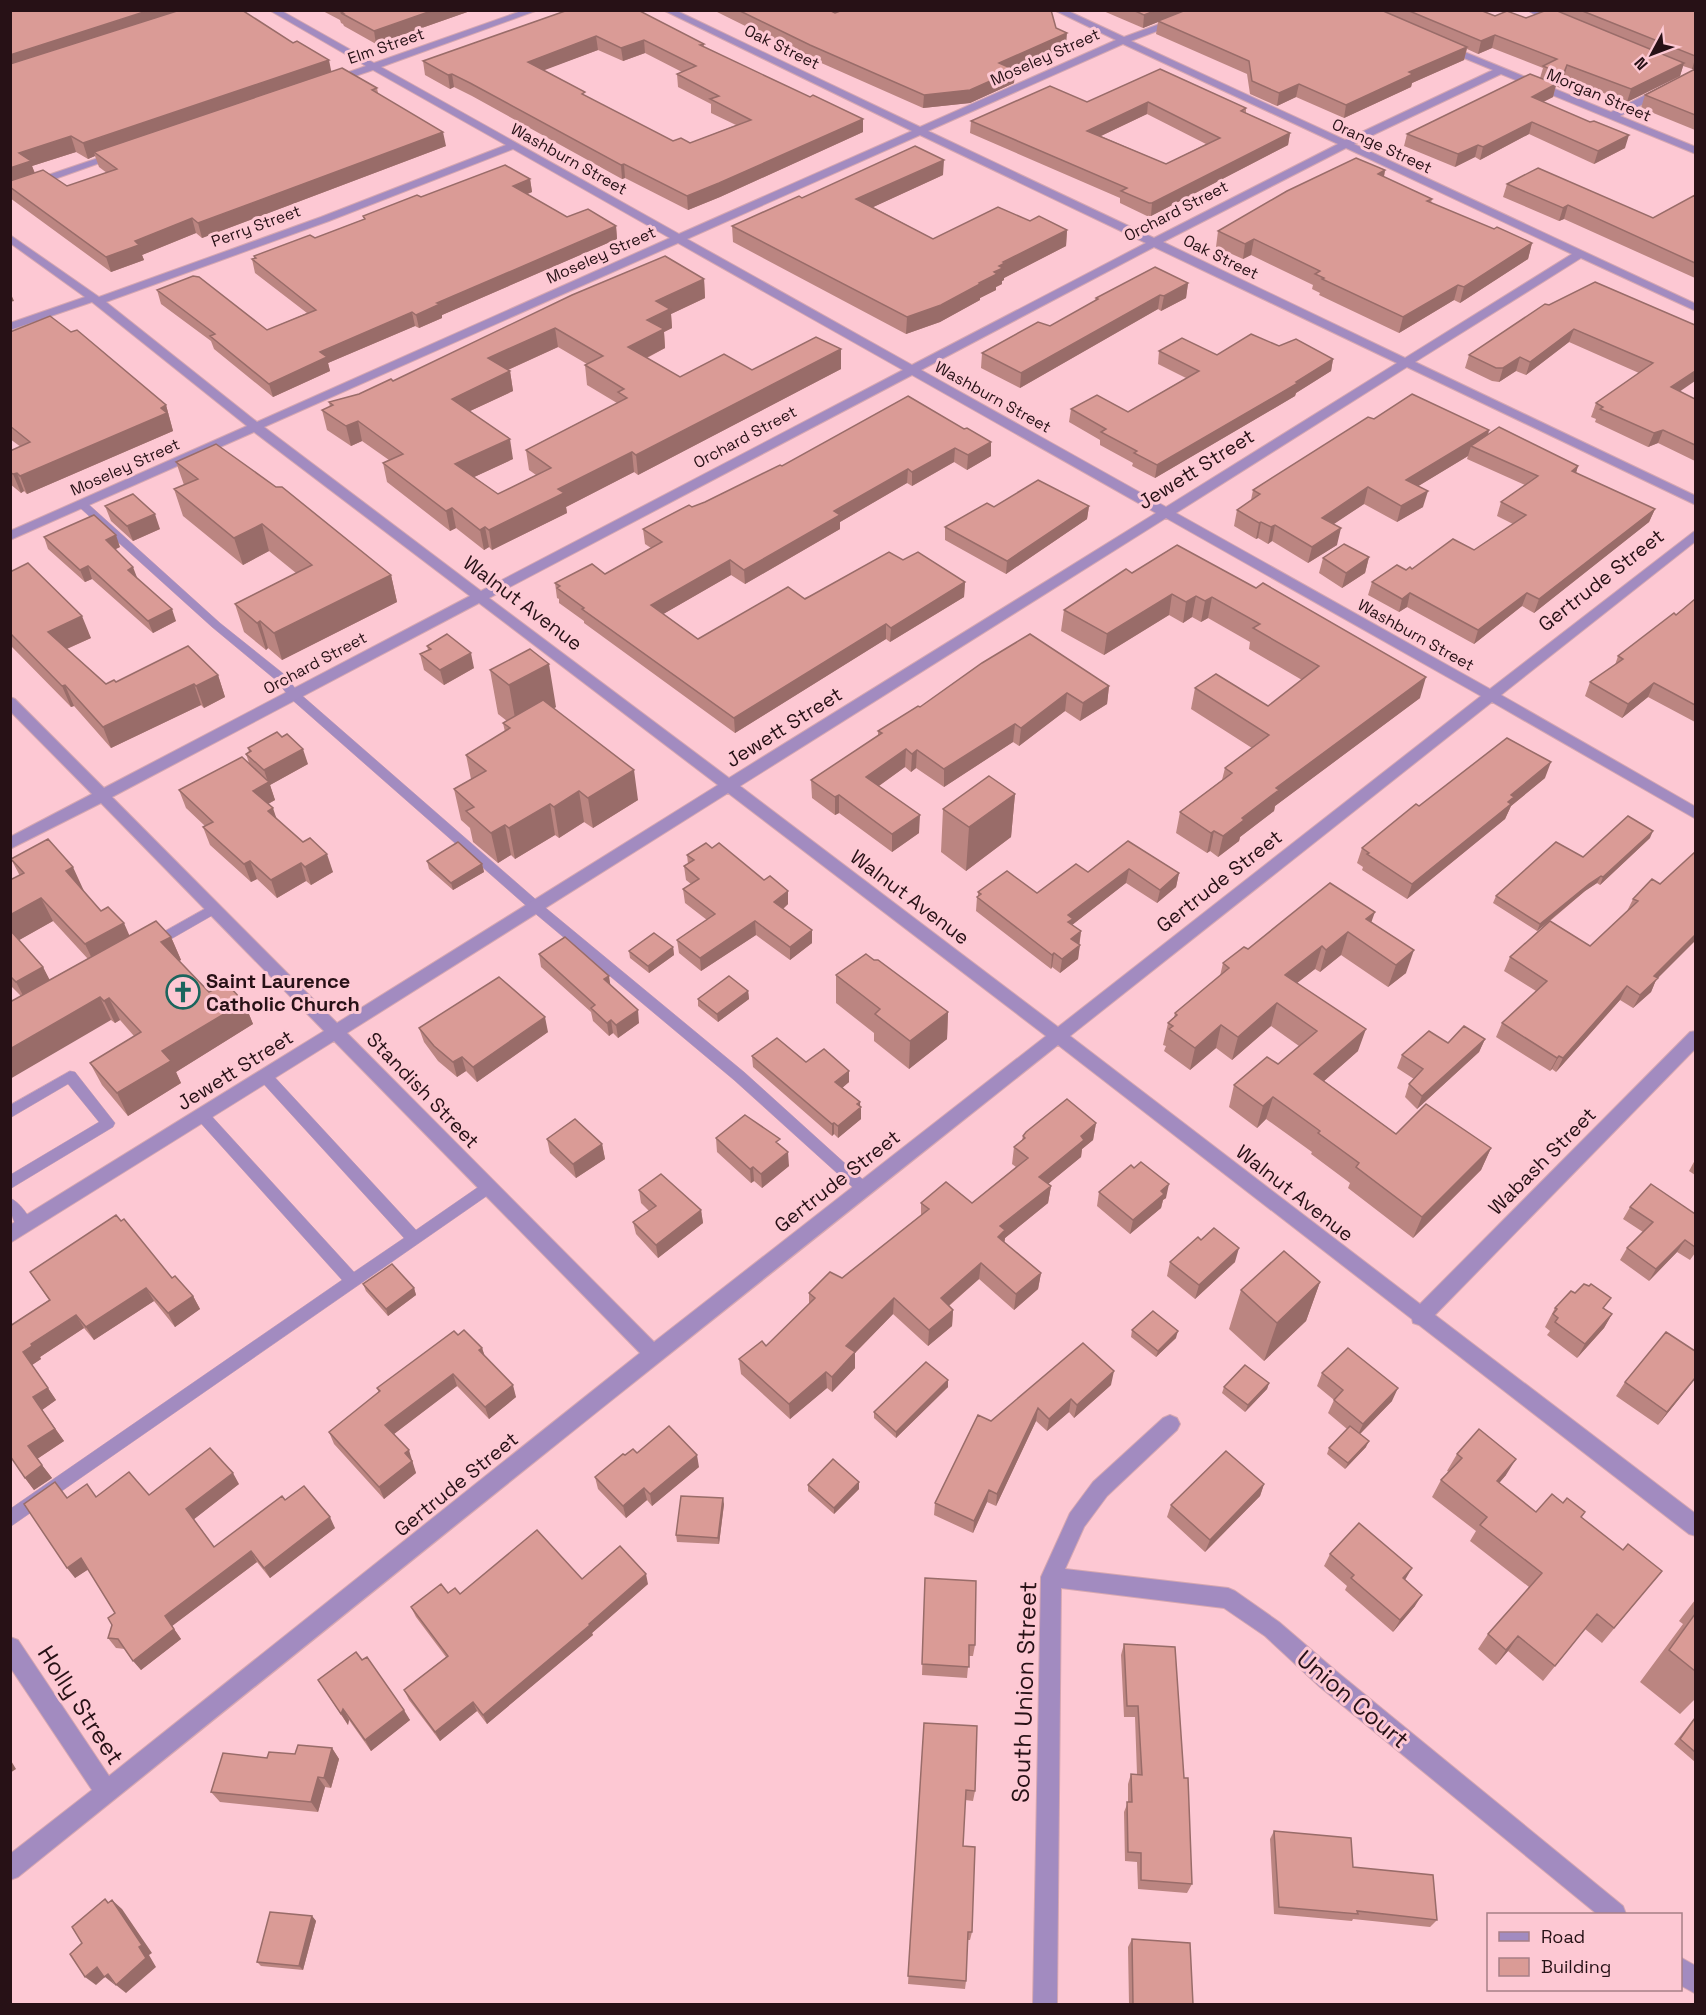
<svg xmlns="http://www.w3.org/2000/svg" width="1706" height="2015" font-family="'Space Grotesk',sans-serif">
	<style>
		.lines { fill: none; stroke-linecap: round; stroke-linejoin: round }
		.service-casing { stroke: #d6a7b1; stroke-width: 1 }
		.minor-casing { stroke: #d6a7b1; stroke-width: 2 }
		.service { fill: #a28bc0; fill-rule: evenodd }
		.minor { fill: #a28bc0; fill-rule: evenodd }
		.wall { fill: #bb8581; fill-rule: evenodd }
		.shaded-wall { fill: #996c69 }
		.building { fill: #da9b96; stroke: #996c69; stroke-width: 1.5; fill-rule: evenodd }
		.labels { text-anchor: middle; dominant-baseline: central; stroke-width: 6; stroke-linejoin: round; paint-order: stroke }
		.far-street-label { font-size: 16px; fill: #271116; stroke: #fdc8d3 }
		.street-label { font-size: 20px; fill: #271116; stroke: #fdc8d3 }
		.poi-label { font-size: 20px; font-weight: bold; fill: #271116; stroke: #fdc8d3; text-anchor: start }
		.near-street-label { font-size: 24px; fill: #271116; stroke: #fdc8d3 }
	</style>
	<rect width="100%" height="100%" fill="#fdc8d3"/>
	<g class="lines">
		<g class="service-casing">
			<path id="service" d="M 1526,10 L 1537,10 L 1557,20 L 1550,22 Z
				M 82,501 L 86,502 L 220,623 L 285,675 L 298,692 L 541,904 L 744,1072 L 869,1185 L 871,1189 L 869,1193 L 864,1195 L 859,1193 L 734,1080 L 531,910 L 290,698 L 277,681 L 212,627 L 78,506 L 77,504 Z
				M 215,903 L 221,908 L 220,911 L 159,946 L 149,946 L 147,943 L 149,940 Z
				M 70,1071 L 75,1072 L 115,1123 L 113,1127 L 10,1189 L 10,1175 L 99,1122 L 68,1084 L 10,1118 L 10,1105 Z
				M 265,1071 L 270,1072 L 416,1230 L 484,1183 L 489,1181 L 494,1183 L 496,1187 L 494,1191 L 10,1527 L 10,1509 L 342,1280 L 197,1119 L 195,1115 L 197,1111 L 207,1111 L 354,1272 L 404,1238 L 260,1080 L 258,1076 L 260,1072 Z
				M 10,1198 C 20,1202 29,1216 33,1225 L 31,1229 C 13,1236 10,1210 10,1198 Z"/>
		</g>
		<g class="minor-casing">
			<path id="minor" d="M 269,10 L 280,10 L 374,63 L 524,10 L 538,10 L 381,67 L 679,234 L 912,131 L 663,10 L 675,10 L 920,127 L 1116,40 L 1054,10 L 1066,10 L 1124,37 L 1198,10 L 1212,10 L 1131,41 L 1345,140 L 1493,70 L 1442,49 L 1440,47 L 1445,44 L 1611,112 L 1696,70 L 1696,77 L 1620,116 L 1696,147 L 1696,154 L 1501,74 L 1354,144 L 1696,304 L 1696,311 L 1581,258 L 1415,362 L 1696,496 L 1696,505 L 1407,367 L 1176,513 L 1490,689 L 1696,530 L 1696,541 L 1501,695 L 1696,807 L 1696,819 L 1492,702 L 1070,1036 L 1420,1304 L 1690,1032 L 1696,1031 L 1696,1048 L 1435,1315 L 1696,1514 L 1696,1536 L 1689,1534 L 1419,1325 L 1413,1323 L 1412,1319 L 1058,1045 C 710,1320 363,1599 18,1877 L 10,1880 L 10,1854 L 92,1790 L 10,1667 L 10,1637 L 18,1640 L 109,1776 L 640,1353 L 334,1041 L 10,1243 L 10,1225 L 324,1031 L 101,803 L 10,849 L 10,837 L 92,794 L 10,711 L 10,697 L 15,699 L 104,788 L 470,596 L 254,432 L 10,540 L 10,531 L 247,426 L 92,302 L 10,330 L 10,323 L 85,297 L 10,243 L 10,235 L 99,297 L 321,217 L 506,145 L 373,70 L 335,83 L 329,83 L 329,79 L 366,66 ZM 1123,44 L 1338,144 L 1154,238 L 928,131 ZM 920,135 L 1146,243 L 912,365 L 687,239 ZM 1346,148 L 1572,254 L 1405,358 L 1163,242 ZM 513,149 L 670,238 L 257,422 L 106,302 L 329,221 ZM 678,243 L 903,370 L 481,591 L 264,427 ZM 1154,247 L 1397,363 L 1166,507 L 921,370 ZM 912,375 L 1156,513 L 729,778 L 489,598 ZM 1166,518 L 1481,696 L 1058,1027 L 740,786 ZM 479,603 L 718,785 L 337,1023 L 112,797 ZM 728,793 L 1046,1036 L 654,1342 L 347,1033 Z
				M 113,153 L 122,155 L 10,195 L 10,188 Z
				M 1170,1415 L 1177,1418 L 1180,1424 L 1177,1430 L 1107,1496 L 1084,1527 L 1065,1569 L 1228,1588 L 1235,1591 L 1279,1622 L 1336,1671 L 1623,1906 L 1626,1914 L 1597,1914 L 1320,1687 L 1265,1636 L 1224,1608 L 1061,1588 L 1057,2004 L 1033,2004 L 1041,1577 L 1070,1513 L 1093,1482 L 1163,1418 Z
				M 1680,1957 L 1696,1966 L 1696,1994 L 1680,1985 Z"/>
		</g>
		<use href="#service" class="service"/>
		<use href="#minor" class="minor"/>
	</g>
	<path class="wall" d="M 10,10 L 332,71 L 377,88 L 378,93 L 446,146 L 202,238 L 196,233 L 142,255 L 144,260 L 111,272 L 10,198 ZM 76,152 L 88,159 L 95,156 L 99,167 L 107,173 L 67,186 L 35,173 L 32,166 Z
		M 321,10 L 473,10 L 376,44 L 344,26 L 343,24 L 341,23 L 340,20 Z
		M 568,10 L 704,44 L 704,47 L 863,132 L 720,197 L 688,210 L 625,178 L 622,179 L 472,96 L 454,87 L 450,89 L 425,75 L 423,61 ZM 598,50 L 623,61 L 645,53 L 682,72 L 677,74 L 678,87 L 711,104 L 711,113 L 736,125 L 690,143 L 673,141 L 585,96 L 543,70 Z
		M 713,10 L 829,10 L 835,13 L 1056,28 L 1066,46 L 1013,69 L 1015,70 L 1014,83 L 970,103 L 923,108 L 810,58 Z
		M 1101,10 L 1480,10 L 1495,16 L 1526,18 L 1560,13 L 1561,10 L 1695,10 L 1695,69 L 1692,69 L 1683,66 L 1680,76 L 1627,102 L 1564,78 L 1560,88 L 1556,86 L 1553,97 L 1543,102 L 1625,148 L 1594,164 L 1529,134 L 1480,160 L 1475,157 L 1455,167 L 1404,146 L 1407,134 L 1540,78 L 1543,68 L 1492,48 L 1478,54 L 1467,49 L 1464,60 L 1412,83 L 1411,87 L 1344,118 L 1296,97 L 1277,106 L 1250,94 L 1247,74 L 1156,34 L 1158,22 L 1143,28 Z
		M 1160,69 L 1246,108 L 1246,113 L 1290,133 L 1288,145 L 1151,216 L 1147,216 L 1120,203 L 1120,198 L 970,133 L 971,121 L 1087,102 ZM 1147,114 L 1206,144 L 1166,164 L 1101,136 Z
		M 1695,69 L 1695,130 L 1641,108 L 1645,95 Z
		M 1385,170 L 1384,177 L 1432,199 L 1431,203 L 1494,229 L 1532,243 L 1528,259 L 1460,303 L 1454,300 L 1399,333 L 1319,295 L 1320,293 L 1312,289 L 1313,285 L 1251,255 L 1243,259 L 1216,247 L 1218,231 Z
		M 943,175 L 873,207 L 933,239 L 1030,221 L 1067,230 L 1066,246 L 1004,278 L 1004,280 L 1002,281 L 1002,284 L 996,287 L 996,290 L 980,298 L 980,300 L 940,322 L 906,334 L 733,242 L 732,226 L 802,198 Z
		M 530,179 L 532,192 L 527,194 L 567,217 L 616,226 L 617,239 L 442,315 L 442,318 L 419,328 L 415,326 L 328,363 L 330,371 L 273,397 L 214,349 L 211,341 L 161,304 L 157,290 L 267,330 L 307,313 L 255,273 L 252,259 L 254,258 L 254,256 L 315,238 L 364,219 L 363,216 L 421,197 Z
		M 1507,184 L 1653,218 L 1695,195 L 1695,278 L 1564,219 L 1559,221 L 1503,197 Z
		M 704,279 L 705,298 L 671,314 L 672,328 L 664,332 L 665,348 L 647,358 L 680,377 L 752,370 L 841,349 L 841,369 L 638,475 L 634,472 L 566,507 L 567,513 L 492,550 L 489,547 L 484,550 L 456,528 L 450,531 L 387,482 L 383,463 L 389,460 L 362,441 L 351,446 L 327,430 L 322,410 L 330,407 L 329,402 L 359,394 L 393,381 ZM 558,347 L 587,364 L 585,365 L 587,385 L 617,403 L 526,450 L 529,470 L 536,475 L 498,494 L 474,477 L 513,459 L 470,411 L 513,391 L 510,371 L 508,370 Z
		M 1595,282 L 1680,391 L 1695,399 L 1695,461 L 1658,443 L 1648,447 L 1595,422 L 1596,419 L 1591,417 L 1596,403 L 1639,373 L 1569,342 L 1526,375 L 1516,371 L 1499,382 L 1492,381 L 1465,368 L 1469,355 L 1549,305 Z
		M 1188,283 L 1186,298 L 1161,311 L 1158,309 L 1020,388 L 981,368 L 982,353 L 1050,326 L 1095,301 L 1096,298 Z
		M 10,332 L 166,405 L 173,431 L 27,494 L 24,491 L 21,493 L 10,484 L 10,451 L 21,447 L 10,439 Z
		M 1279,346 L 1333,359 L 1331,371 L 1296,393 L 1295,396 L 1155,478 L 1132,466 L 1133,463 L 1100,445 L 1100,440 L 1069,422 L 1071,409 L 1128,412 L 1186,378 L 1158,364 L 1159,351 L 1217,355 Z
		M 1374,419 L 1489,430 L 1488,434 L 1578,466 L 1576,473 L 1655,509 L 1649,522 L 1534,613 L 1522,606 L 1474,644 L 1407,607 L 1399,612 L 1368,595 L 1372,582 L 1406,570 L 1474,550 L 1513,524 L 1497,516 L 1501,502 L 1525,485 L 1467,459 L 1468,456 L 1418,486 L 1423,507 L 1397,522 L 1364,504 L 1333,524 L 1337,545 L 1308,563 L 1272,541 L 1268,544 L 1258,538 L 1256,539 L 1234,526 L 1237,510 L 1251,500 L 1253,490 Z
		M 964,429 L 991,442 L 991,456 L 967,470 L 954,462 L 912,486 L 907,483 L 840,522 L 840,529 L 745,584 L 731,575 L 663,614 L 698,639 L 903,560 L 965,582 L 964,597 L 890,642 L 886,639 L 735,733 L 584,623 L 584,621 L 559,603 L 559,599 L 557,598 L 555,583 L 605,574 L 651,548 L 645,544 L 643,529 L 705,502 L 782,466 Z
		M 176,462 L 391,575 L 397,602 L 282,660 L 268,648 L 266,650 L 244,632 L 235,604 L 296,573 L 269,551 L 243,565 L 183,516 L 174,489 L 184,485 Z
		M 105,506 L 160,529 L 133,541 L 111,521 Z
		M 1089,506 L 1087,519 L 1006,574 L 945,540 L 945,527 L 994,507 Z
		M 44,537 L 120,547 L 115,549 L 137,578 L 176,621 L 153,633 L 92,579 L 85,582 L 48,549 Z
		M 1177,545 L 1420,698 L 1275,806 L 1274,811 L 1240,837 L 1239,841 L 1218,857 L 1210,851 L 1207,853 L 1176,833 L 1180,812 L 1222,780 L 1225,768 L 1252,748 L 1191,709 L 1195,688 L 1268,706 L 1302,680 L 1249,649 L 1250,642 L 1208,618 L 1201,622 L 1192,617 L 1183,623 L 1169,615 L 1104,655 L 1061,631 L 1064,610 L 1132,573 Z
		M 1369,557 L 1365,573 L 1342,588 L 1319,573 L 1323,558 Z
		M 10,572 L 91,638 L 67,649 L 106,684 L 116,682 L 218,675 L 225,697 L 204,708 L 201,705 L 111,748 L 74,706 L 71,707 L 10,645 Z
		M 1695,599 L 1695,722 L 1648,697 L 1622,718 L 1585,696 L 1590,682 L 1615,665 L 1618,656 L 1676,615 Z
		M 427,646 L 474,668 L 444,685 L 424,670 L 420,654 L 428,650 Z
		M 490,670 L 556,707 L 554,708 L 638,800 L 593,828 L 584,822 L 559,838 L 555,835 L 515,859 L 511,855 L 498,863 L 473,842 L 470,828 L 461,820 L 454,789 L 471,779 L 466,755 L 505,732 L 503,723 L 507,721 L 498,714 Z
		M 1109,686 L 1107,704 L 1080,721 L 1065,711 L 1019,746 L 1013,742 L 944,787 L 916,768 L 911,772 L 905,767 L 879,786 L 919,833 L 892,852 L 839,813 L 835,815 L 812,798 L 811,780 L 878,736 L 878,731 L 920,707 Z
		M 248,748 L 308,764 L 270,785 L 275,800 L 268,804 L 277,819 L 333,872 L 311,885 L 306,881 L 277,898 L 257,879 L 251,882 L 210,845 L 203,827 L 205,826 L 186,808 L 179,790 L 249,763 L 246,754 L 249,752 Z
		M 1545,778 L 1511,806 L 1505,819 L 1407,899 L 1362,870 L 1363,867 L 1357,863 L 1362,848 L 1419,806 Z
		M 1015,794 L 1011,837 L 966,871 L 941,852 L 943,809 Z
		M 1650,838 L 1600,885 L 1597,883 L 1585,891 L 1550,921 L 1590,946 L 1627,911 L 1633,899 L 1652,879 L 1656,980 L 1651,992 L 1633,1008 L 1620,1000 L 1556,1072 L 1552,1069 L 1550,1071 L 1496,1037 L 1502,1023 L 1536,991 L 1504,971 L 1510,957 L 1547,923 L 1537,931 L 1493,903 L 1496,896 L 1583,857 Z
		M 1128,841 L 1179,873 L 1176,887 L 1157,903 L 1126,883 L 1072,925 L 1081,931 L 1078,959 L 1060,973 L 1052,967 L 1051,969 L 976,911 L 977,897 L 978,896 L 978,892 L 1037,893 L 1088,872 Z
		M 712,848 L 764,880 L 788,891 L 788,904 L 783,909 L 812,943 L 790,960 L 756,935 L 701,971 L 679,953 L 677,940 L 707,920 L 685,903 L 683,889 L 691,884 L 686,880 L 684,866 L 688,864 L 687,855 Z
		M 11,859 L 84,891 L 101,911 L 130,936 L 171,937 L 181,960 L 179,961 L 209,992 L 244,1002 L 253,1024 L 176,1072 L 181,1083 L 128,1116 L 102,1085 L 90,1063 L 134,1036 L 120,1020 L 115,1023 L 111,1020 L 21,996 L 10,985 L 10,880 L 20,876 ZM 53,921 L 88,959 L 49,980 L 43,967 L 19,940 Z
		M 427,861 L 482,864 L 484,872 L 453,890 L 429,869 Z
		M 1371,922 L 1406,973 L 1388,987 L 1341,955 L 1320,972 L 1315,969 L 1297,983 L 1358,1051 L 1324,1081 L 1396,1134 L 1491,1148 L 1481,1170 L 1413,1238 L 1348,1188 L 1350,1183 L 1311,1154 L 1312,1152 L 1266,1119 L 1257,1128 L 1229,1107 L 1234,1085 L 1278,1064 L 1299,1046 L 1271,1026 L 1232,1060 L 1216,1048 L 1190,1070 L 1164,1051 L 1166,1046 L 1163,1045 L 1168,1023 L 1174,1017 L 1175,1013 L 1220,976 L 1223,963 L 1248,949 Z
		M 673,947 L 674,955 L 649,973 L 630,958 L 629,951 Z
		M 539,954 L 610,985 L 639,1023 L 618,1038 L 613,1033 L 609,1036 L 593,1021 L 591,1012 L 541,967 Z
		M 874,960 L 948,1012 L 947,1039 L 909,1069 L 874,1041 L 874,1033 L 836,1003 L 836,975 Z
		M 748,991 L 749,999 L 718,1022 L 698,1006 L 698,999 Z
		M 419,1028 L 548,1032 L 477,1082 L 466,1071 L 457,1077 L 438,1061 L 424,1042 Z
		M 1485,1039 L 1479,1052 L 1417,1109 L 1405,1097 L 1409,1084 L 1414,1079 L 1397,1068 L 1402,1055 L 1448,1043 Z
		M 752,1056 L 806,1062 L 849,1082 L 842,1088 L 860,1102 L 861,1119 L 838,1138 L 834,1134 L 832,1136 L 753,1067 Z
		M 1096,1123 L 1093,1140 L 1082,1149 L 1081,1157 L 1048,1184 L 1051,1186 L 1048,1203 L 1005,1238 L 1004,1242 L 1041,1273 L 1038,1289 L 1014,1310 L 979,1279 L 949,1306 L 953,1310 L 952,1326 L 928,1346 L 893,1314 L 855,1353 L 855,1368 L 832,1392 L 827,1388 L 790,1419 L 741,1374 L 739,1359 L 766,1346 L 809,1304 L 809,1293 L 842,1278 L 921,1215 L 921,1203 L 972,1203 L 1016,1167 L 1012,1164 L 1014,1147 L 1022,1140 L 1023,1136 Z
		M 716,1138 L 780,1145 L 789,1166 L 762,1188 L 754,1181 L 751,1183 L 717,1152 Z
		M 547,1139 L 602,1144 L 605,1159 L 576,1178 L 550,1153 Z
		M 1695,1160 L 1695,1175 L 1689,1171 Z
		M 639,1190 L 701,1210 L 703,1223 L 658,1258 L 636,1234 L 633,1222 L 649,1211 L 641,1203 Z
		M 1099,1192 L 1166,1198 L 1163,1200 L 1161,1208 L 1130,1234 L 1097,1206 Z
		M 1630,1207 L 1695,1214 L 1695,1253 L 1690,1260 L 1677,1252 L 1649,1281 L 1620,1260 L 1627,1248 L 1643,1232 L 1623,1219 Z
		M 121,1221 L 172,1278 L 193,1296 L 200,1309 L 175,1327 L 154,1301 L 94,1340 L 84,1328 L 40,1357 L 41,1359 L 32,1365 L 56,1400 L 42,1410 L 64,1441 L 37,1459 L 52,1478 L 34,1490 L 25,1478 L 10,1326 L 49,1300 L 30,1272 Z
		M 1201,1240 L 1235,1262 L 1195,1299 L 1167,1276 L 1170,1262 Z
		M 1320,1282 L 1306,1321 L 1264,1361 L 1229,1329 L 1241,1290 Z
		M 363,1284 L 414,1288 L 416,1295 L 388,1316 L 366,1291 Z
		M 1589,1286 L 1605,1309 L 1612,1314 L 1604,1328 L 1577,1358 L 1547,1335 L 1550,1331 L 1545,1327 L 1555,1308 L 1575,1293 Z
		M 1132,1330 L 1176,1338 L 1156,1357 L 1131,1337 Z
		M 458,1335 L 482,1348 L 485,1357 L 516,1397 L 489,1419 L 457,1386 L 394,1434 L 413,1462 L 412,1463 L 416,1473 L 384,1499 L 334,1444 L 329,1432 L 379,1393 L 377,1388 Z
		M 1322,1373 L 1392,1401 L 1360,1434 L 1366,1447 L 1345,1469 L 1327,1454 L 1329,1448 L 1347,1429 L 1328,1413 L 1334,1400 L 1317,1386 Z
		M 1695,1379 L 1658,1425 L 1616,1396 L 1625,1382 Z
		M 948,1380 L 948,1387 L 896,1438 L 874,1418 L 874,1412 Z
		M 1269,1383 L 1267,1389 L 1245,1412 L 1222,1393 L 1224,1387 Z
		M 1111,1385 L 1074,1418 L 1069,1412 L 1047,1431 L 1036,1421 L 996,1506 L 987,1502 L 973,1533 L 934,1515 L 935,1503 L 991,1421 Z
		M 637,1453 L 699,1467 L 652,1506 L 647,1500 L 626,1518 L 598,1489 L 595,1477 L 625,1455 Z
		M 1457,1454 L 1506,1475 L 1499,1483 L 1536,1512 L 1581,1517 L 1623,1550 L 1662,1571 L 1602,1643 L 1585,1629 L 1543,1681 L 1508,1651 L 1496,1665 L 1478,1649 L 1488,1634 L 1529,1587 L 1470,1541 L 1476,1531 L 1432,1497 L 1441,1480 L 1449,1472 L 1447,1471 Z
		M 239,1484 L 194,1519 L 214,1547 L 285,1500 L 335,1528 L 270,1578 L 257,1562 L 172,1626 L 181,1639 L 141,1670 L 125,1649 L 116,1648 L 108,1638 L 115,1613 L 88,1569 L 75,1578 L 67,1498 L 149,1495 Z
		M 1264,1484 L 1260,1496 L 1205,1552 L 1167,1517 L 1171,1505 Z
		M 808,1485 L 859,1489 L 834,1514 L 808,1491 Z
		M 724,1504 L 719,1544 L 677,1542 L 676,1535 Z
		M 1330,1554 L 1405,1580 L 1415,1606 L 1393,1632 L 1345,1590 L 1347,1586 L 1324,1566 Z
		M 925,1578 L 975,1645 L 973,1656 L 969,1656 L 967,1678 L 922,1675 Z
		M 582,1579 L 648,1584 L 592,1633 L 593,1635 L 487,1724 L 477,1711 L 440,1741 L 409,1700 L 404,1690 L 446,1657 L 416,1617 L 411,1607 L 448,1593 L 460,1594 Z
		M 1695,1600 L 1695,1699 L 1680,1714 L 1640,1682 L 1683,1624 L 1679,1621 Z
		M 1124,1644 L 1184,1778 L 1192,1884 L 1187,1893 L 1138,1889 L 1137,1862 L 1125,1861 L 1124,1812 L 1128,1802 L 1128,1784 L 1131,1774 L 1137,1774 L 1135,1717 L 1124,1717 L 1121,1655 Z
		M 362,1660 L 410,1720 L 371,1751 L 349,1720 L 348,1725 L 318,1680 Z
		M 1695,1717 L 1695,1762 L 1674,1744 Z
		M 924,1723 L 975,1791 L 973,1801 L 965,1800 L 963,1846 L 972,1932 L 970,1940 L 967,1940 L 966,1981 L 965,1989 L 908,1984 Z
		M 332,1748 L 339,1759 L 331,1788 L 325,1787 L 318,1812 L 220,1802 L 211,1792 L 267,1758 Z
		M 1274,1831 L 1353,1867 L 1437,1920 L 1430,1927 L 1353,1919 L 1352,1921 L 1274,1914 L 1270,1839 Z
		M 312,1916 L 316,1921 L 303,1970 L 261,1966 L 257,1962 Z
		M 1132,1939 L 1193,2004 L 1129,2004 L 1128,1947 Z"/>
	<path class="shaded-wall" d="M 150,10 L 200,10 L 10,71 L 10,55 Z
		M 434,10 L 473,10 L 376,44 L 374,31 Z
		M 1157,10 L 1190,10 L 1158,21 L 1158,22 L 1143,28 L 1144,15 Z
		M 1067,33 L 1066,46 L 998,76 L 999,63 Z
		M 1495,35 L 1492,48 L 1478,54 L 1481,41 Z
		M 596,36 L 598,50 L 529,76 L 528,62 Z
		M 644,40 L 645,53 L 623,61 L 621,48 Z
		M 1467,47 L 1464,60 L 1412,83 L 1411,87 L 1344,118 L 1346,105 L 1409,72 Z
		M 1695,59 L 1695,69 L 1692,69 Z
		M 329,60 L 332,75 L 94,152 L 95,156 L 88,159 L 83,143 Z
		M 1684,63 L 1680,76 L 1627,102 L 1631,89 Z
		M 1567,65 L 1564,78 L 1560,88 L 1563,75 Z
		M 1015,70 L 1014,83 L 970,103 L 923,108 L 924,95 Z
		M 452,74 L 454,87 L 450,89 L 448,75 Z
		M 1299,84 L 1296,97 L 1277,106 L 1279,93 Z
		M 1556,84 L 1553,97 L 1529,109 L 1532,97 Z
		M 1148,102 L 1147,114 L 1086,143 L 1087,131 Z
		M 863,119 L 863,132 L 720,197 L 688,210 L 687,196 Z
		M 1532,122 L 1529,134 L 1480,160 L 1483,147 Z
		M 443,132 L 446,146 L 202,238 L 198,223 Z
		M 1290,133 L 1288,145 L 1151,216 L 1152,203 Z
		M 1629,135 L 1625,148 L 1594,164 L 1598,151 Z
		M 71,136 L 76,152 L 32,166 L 36,177 L 10,185 L 10,168 L 19,153 Z
		M 1478,145 L 1475,157 L 1455,167 L 1458,154 Z
		M 944,160 L 943,175 L 856,215 L 856,199 Z
		M 624,164 L 625,178 L 622,179 L 621,165 Z
		M 1385,170 L 1382,186 L 1378,174 Z
		M 530,179 L 532,192 L 515,199 L 513,186 Z
		M 1568,205 L 1564,219 L 1559,221 L 1563,208 Z
		M 192,218 L 196,233 L 142,255 L 144,260 L 111,272 L 106,257 L 135,241 Z
		M 616,226 L 617,239 L 442,315 L 442,318 L 419,328 L 416,315 L 437,303 Z
		M 1067,230 L 1066,246 L 1004,278 L 1004,280 L 1002,281 L 1002,284 L 996,287 L 996,290 L 980,298 L 980,300 L 940,322 L 906,334 L 907,317 L 979,283 L 994,272 L 1003,262 Z
		M 1254,239 L 1251,255 L 1243,259 L 1245,244 Z
		M 1532,243 L 1528,259 L 1460,303 L 1464,287 Z
		M 704,279 L 705,298 L 671,314 L 672,328 L 664,332 L 665,348 L 630,366 L 628,347 L 647,320 L 656,301 Z
		M 1188,283 L 1186,298 L 1161,311 L 1164,296 Z
		M 1458,285 L 1454,300 L 1399,333 L 1403,317 Z
		M 10,292 L 14,301 L 10,302 Z
		M 1160,295 L 1158,309 L 1020,388 L 1021,373 Z
		M 412,312 L 415,326 L 328,363 L 330,371 L 273,397 L 269,384 L 320,352 Z
		M 555,328 L 558,347 L 492,377 L 488,358 Z
		M 1574,329 L 1569,342 L 1526,375 L 1530,362 Z
		M 841,349 L 841,369 L 638,475 L 636,455 Z
		M 1520,357 L 1516,371 L 1499,382 L 1503,368 Z
		M 1333,359 L 1331,371 L 1296,393 L 1295,396 L 1155,478 L 1157,465 Z
		M 510,371 L 513,391 L 455,418 L 452,399 Z
		M 1695,371 L 1695,381 L 1666,401 L 1671,387 Z
		M 166,405 L 173,431 L 27,494 L 20,476 Z
		M 358,421 L 362,441 L 351,446 L 346,426 Z
		M 1489,430 L 1485,446 L 1471,446 L 1468,456 L 1402,496 L 1406,480 Z
		M 1663,430 L 1658,443 L 1648,447 L 1654,433 Z
		M 510,439 L 513,459 L 459,484 L 455,464 Z
		M 991,442 L 991,456 L 967,470 L 968,455 Z
		M 955,448 L 954,462 L 912,486 L 912,472 Z
		M 632,452 L 634,472 L 566,507 L 567,513 L 492,550 L 489,530 L 558,489 Z
		M 1578,466 L 1574,479 L 1572,471 Z
		M 908,469 L 907,483 L 840,522 L 840,529 L 745,584 L 744,570 L 834,511 Z
		M 17,473 L 24,491 L 21,493 L 13,474 Z
		M 1368,487 L 1364,504 L 1319,534 L 1322,518 Z
		M 1428,491 L 1423,507 L 1397,522 L 1401,506 Z
		M 1089,506 L 1087,519 L 1006,574 L 1007,561 Z
		M 452,508 L 456,528 L 450,531 L 446,511 Z
		M 1655,509 L 1649,522 L 1534,613 L 1539,599 Z
		M 155,514 L 160,529 L 133,541 L 127,526 Z
		M 1261,522 L 1258,538 L 1256,539 L 1259,523 Z
		M 262,524 L 269,551 L 243,565 L 234,538 Z
		M 1275,525 L 1272,541 L 1268,544 L 1271,527 Z
		M 485,527 L 489,547 L 484,550 L 480,530 Z
		M 1341,528 L 1337,545 L 1308,563 L 1312,547 Z
		M 116,535 L 120,547 L 110,552 L 106,540 Z
		M 1369,557 L 1365,573 L 1342,588 L 1346,573 Z
		M 730,560 L 731,575 L 653,620 L 651,605 Z
		M 88,566 L 92,579 L 85,582 L 80,570 Z
		M 133,567 L 138,580 L 128,570 Z
		M 391,575 L 397,602 L 282,660 L 274,633 Z
		M 965,582 L 964,597 L 890,642 L 891,628 Z
		M 1410,593 L 1407,607 L 1399,612 L 1402,599 Z
		M 1527,593 L 1522,606 L 1474,644 L 1478,630 Z
		M 1172,594 L 1169,615 L 1104,655 L 1107,634 Z
		M 1196,596 L 1192,617 L 1183,623 L 1186,602 Z
		M 1212,597 L 1208,618 L 1201,622 L 1205,601 Z
		M 172,609 L 176,621 L 153,633 L 148,621 Z
		M 82,616 L 91,638 L 57,653 L 48,632 Z
		M 260,621 L 268,648 L 266,650 L 257,623 Z
		M 886,624 L 886,639 L 735,733 L 734,718 Z
		M 471,653 L 474,668 L 444,685 L 440,670 Z
		M 549,664 L 556,707 L 517,729 L 509,685 Z
		M 218,675 L 225,697 L 204,708 L 196,686 Z
		M 1426,677 L 1420,698 L 1275,806 L 1274,811 L 1240,837 L 1239,841 L 1218,857 L 1223,836 L 1242,818 L 1276,788 Z
		M 1654,683 L 1648,697 L 1622,718 L 1628,704 Z
		M 194,684 L 201,705 L 111,748 L 103,727 Z
		M 65,685 L 74,706 L 71,707 L 62,686 Z
		M 1109,686 L 1107,704 L 1080,721 L 1083,703 Z
		M 1067,693 L 1065,711 L 1019,746 L 1021,728 Z
		M 1015,724 L 1013,742 L 944,787 L 944,769 Z
		M 303,749 L 308,764 L 270,785 L 275,800 L 259,809 L 253,791 L 268,782 L 264,770 Z
		M 906,749 L 905,767 L 866,795 L 866,777 Z
		M 917,750 L 916,768 L 911,772 L 912,754 Z
		M 1551,762 L 1545,778 L 1511,806 L 1505,819 L 1407,899 L 1412,884 L 1511,795 Z
		M 634,770 L 638,800 L 593,828 L 588,798 Z
		M 579,791 L 584,822 L 559,838 L 554,807 Z
		M 1015,794 L 1011,837 L 966,871 L 969,827 Z
		M 839,795 L 839,813 L 835,815 L 835,797 Z
		M 550,804 L 555,835 L 515,859 L 509,828 Z
		M 273,808 L 279,826 L 268,811 Z
		M 920,815 L 919,833 L 892,852 L 892,834 Z
		M 505,825 L 511,855 L 498,863 L 491,833 Z
		M 1214,831 L 1210,851 L 1207,853 L 1211,833 Z
		M 1653,831 L 1650,838 L 1600,885 L 1603,877 Z
		M 327,854 L 333,872 L 311,885 L 305,867 Z
		M 250,861 L 257,879 L 251,882 L 244,864 Z
		M 301,863 L 306,881 L 277,898 L 271,880 Z
		M 482,864 L 484,872 L 453,890 L 451,883 Z
		M 73,867 L 84,891 L 77,895 L 66,871 Z
		M 1129,869 L 1126,883 L 1072,925 L 1066,936 L 1068,915 Z
		M 1179,873 L 1176,887 L 1157,903 L 1160,890 Z
		M 1601,876 L 1597,883 L 1585,891 L 1537,931 L 1540,924 L 1589,884 Z
		M 788,891 L 788,904 L 775,916 L 774,902 Z
		M 41,898 L 53,921 L 14,943 L 10,937 L 10,915 Z
		M 1375,912 L 1367,934 L 1359,941 L 1366,919 Z
		M 755,921 L 756,935 L 701,971 L 700,958 Z
		M 124,923 L 134,946 L 96,967 L 85,944 Z
		M 812,930 L 812,943 L 790,960 L 790,947 Z
		M 1081,931 L 1079,945 L 1071,939 Z
		M 1348,932 L 1341,955 L 1320,972 L 1326,950 Z
		M 1695,935 L 1695,941 L 1656,980 L 1651,992 L 1633,1008 L 1640,995 L 1654,976 Z
		M 171,937 L 181,960 L 171,965 L 161,942 Z
		M 1080,945 L 1078,959 L 1060,973 L 1062,959 Z
		M 1322,946 L 1315,969 L 1279,997 L 1285,975 Z
		M 673,947 L 674,955 L 649,973 L 648,966 Z
		M 1414,950 L 1406,973 L 1388,987 L 1396,965 Z
		M 1054,953 L 1052,967 L 1051,969 L 1052,955 Z
		M 43,967 L 55,990 L 28,1005 L 16,982 Z
		M 609,976 L 611,989 L 604,979 Z
		M 1627,986 L 1620,1000 L 1556,1072 L 1563,1058 Z
		M 748,991 L 749,999 L 718,1022 L 717,1014 Z
		M 100,997 L 111,1020 L 10,1079 L 10,1049 Z
		M 109,998 L 120,1020 L 115,1023 L 104,1001 Z
		M 244,1002 L 253,1024 L 176,1072 L 181,1083 L 128,1116 L 117,1093 L 162,1051 Z
		M 1277,1003 L 1271,1026 L 1232,1060 L 1238,1037 Z
		M 638,1010 L 639,1023 L 618,1038 L 616,1025 Z
		M 948,1012 L 947,1039 L 909,1069 L 910,1041 Z
		M 545,1017 L 548,1032 L 477,1082 L 473,1067 Z
		M 611,1020 L 613,1033 L 609,1036 L 607,1023 Z
		M 1221,1025 L 1216,1048 L 1190,1070 L 1195,1048 Z
		M 1366,1029 L 1358,1051 L 1307,1096 L 1314,1074 Z
		M 1485,1039 L 1479,1052 L 1417,1109 L 1422,1096 Z
		M 1559,1056 L 1552,1069 L 1550,1071 L 1557,1058 Z
		M 462,1057 L 466,1071 L 457,1077 L 453,1062 Z
		M 849,1071 L 849,1082 L 835,1094 L 835,1082 Z
		M 1273,1097 L 1266,1119 L 1257,1128 L 1263,1106 Z
		M 860,1102 L 860,1109 L 861,1107 L 861,1119 L 838,1138 L 838,1126 Z
		M 834,1123 L 834,1134 L 832,1136 L 832,1124 Z
		M 1096,1123 L 1093,1140 L 1082,1149 L 1081,1157 L 1037,1193 L 1039,1177 L 1081,1136 Z
		M 602,1144 L 605,1159 L 576,1178 L 573,1164 Z
		M 1491,1148 L 1481,1170 L 1413,1238 L 1422,1217 Z
		M 788,1152 L 789,1166 L 762,1188 L 761,1174 Z
		M 753,1167 L 754,1181 L 751,1183 L 750,1169 Z
		M 1169,1184 L 1166,1198 L 1163,1200 L 1161,1208 L 1130,1234 L 1133,1220 L 1161,1191 Z
		M 1051,1186 L 1048,1203 L 1005,1238 L 1004,1246 L 998,1237 L 1000,1226 Z
		M 701,1210 L 703,1223 L 658,1258 L 656,1245 Z
		M 1685,1240 L 1677,1252 L 1649,1281 L 1656,1269 Z
		M 1239,1248 L 1235,1262 L 1195,1299 L 1199,1285 Z
		M 981,1263 L 979,1279 L 939,1314 L 941,1298 Z
		M 1041,1273 L 1038,1289 L 1014,1310 L 1016,1294 Z
		M 1320,1282 L 1306,1321 L 1264,1361 L 1277,1323 Z
		M 146,1288 L 154,1301 L 94,1340 L 86,1327 Z
		M 414,1288 L 416,1295 L 388,1316 L 386,1309 Z
		M 193,1296 L 200,1309 L 175,1327 L 168,1313 Z
		M 894,1298 L 893,1314 L 855,1353 L 855,1368 L 832,1392 L 832,1377 L 846,1346 Z
		M 953,1310 L 952,1326 L 928,1346 L 929,1330 Z
		M 1612,1314 L 1604,1328 L 1577,1358 L 1585,1344 Z
		M 76,1315 L 84,1328 L 40,1357 L 41,1359 L 32,1365 L 23,1352 L 31,1344 Z
		M 1178,1331 L 1176,1338 L 1156,1357 L 1158,1351 Z
		M 482,1348 L 486,1360 L 479,1350 Z
		M 1114,1371 L 1111,1385 L 1074,1418 L 1077,1405 Z
		M 826,1372 L 827,1388 L 790,1419 L 789,1404 Z
		M 453,1374 L 457,1386 L 390,1437 L 385,1425 Z
		M 1695,1378 L 1695,1379 L 1658,1425 L 1667,1412 Z
		M 948,1380 L 948,1387 L 896,1438 L 896,1432 Z
		M 1269,1383 L 1267,1389 L 1245,1412 L 1248,1405 Z
		M 513,1385 L 516,1397 L 489,1419 L 485,1407 Z
		M 48,1388 L 56,1400 L 42,1410 L 64,1441 L 37,1459 L 28,1446 L 33,1397 Z
		M 1398,1388 L 1392,1401 L 1357,1437 L 1363,1424 Z
		M 1071,1399 L 1069,1412 L 1047,1431 L 1049,1419 Z
		M 1038,1408 L 1036,1421 L 996,1506 L 997,1494 Z
		M 1369,1441 L 1366,1447 L 1345,1469 L 1348,1463 Z
		M 409,1450 L 416,1473 L 384,1499 L 379,1487 L 405,1453 Z
		M 697,1455 L 699,1467 L 652,1506 L 650,1494 Z
		M 1516,1459 L 1506,1475 L 1487,1497 L 1497,1481 Z
		M 42,1465 L 52,1478 L 34,1490 L 25,1478 Z
		M 233,1473 L 239,1484 L 193,1520 L 186,1509 Z
		M 859,1482 L 859,1489 L 834,1514 L 834,1508 Z
		M 1264,1484 L 1260,1496 L 1205,1552 L 1210,1540 Z
		M 644,1488 L 647,1500 L 626,1518 L 623,1506 Z
		M 989,1490 L 987,1502 L 973,1533 L 974,1521 Z
		M 723,1498 L 724,1504 L 719,1544 L 718,1538 Z
		M 330,1517 L 335,1528 L 270,1578 L 264,1568 Z
		M 251,1551 L 257,1562 L 172,1626 L 181,1639 L 141,1670 L 133,1661 L 165,1616 Z
		M 81,1558 L 89,1569 L 75,1578 L 67,1568 Z
		M 1412,1568 L 1405,1580 L 1396,1590 L 1403,1578 Z
		M 646,1574 L 648,1584 L 592,1633 L 593,1635 L 487,1724 L 483,1715 Z
		M 1422,1595 L 1415,1606 L 1393,1632 L 1400,1620 Z
		M 1518,1636 L 1508,1651 L 1496,1665 L 1506,1650 Z
		M 473,1702 L 477,1711 L 440,1741 L 435,1732 Z
		M 343,1709 L 349,1720 L 348,1725 L 341,1714 Z
		M 404,1710 L 410,1720 L 371,1751 L 365,1740 Z
		M 332,1748 L 339,1759 L 331,1788 L 324,1778 Z
		M 10,1759 L 16,1769 L 10,1773 Z
		M 318,1777 L 325,1787 L 318,1812 L 311,1802 Z
		M 112,1900 L 122,1909 L 152,1953 L 149,1955 L 156,1967 L 126,1993 L 116,1985 L 139,1947 Z
		M 312,1916 L 316,1921 L 303,1970 L 299,1966 Z
		M 97,1967 L 108,1974 L 115,1985 L 105,1977 L 96,1985 L 85,1977 Z"/>
	<path class="building" d="M 10,10 L 150,10 L 10,55 Z
		M 180,10 L 242,10 L 293,43 L 297,41 L 329,60 L 83,143 L 71,136 L 19,153 L 31,161 L 10,168 L 10,64 Z
		M 338,10 L 434,10 L 374,31 L 341,13 L 343,13 Z
		M 568,10 L 638,10 L 704,44 L 700,45 L 810,97 L 813,95 L 863,119 L 719,183 L 687,196 L 624,164 L 621,165 L 470,83 L 452,74 L 448,75 L 423,61 ZM 596,36 L 621,48 L 644,40 L 696,66 L 677,74 L 719,96 L 710,99 L 751,120 L 690,143 L 681,138 L 673,141 L 582,94 L 585,92 L 528,62 Z
		M 738,10 L 829,10 L 835,13 L 843,10 L 1051,10 L 1056,28 L 1067,33 L 999,63 L 1015,70 L 970,90 L 924,95 L 810,45 Z
		M 1133,10 L 1157,10 L 1144,15 Z
		M 1186,10 L 1381,10 L 1467,47 L 1409,72 L 1413,74 L 1346,105 L 1299,84 L 1279,93 L 1252,81 L 1249,61 L 1158,21 Z
		M 1407,10 L 1480,10 L 1495,16 L 1507,11 L 1526,18 L 1547,10 L 1555,10 L 1684,63 L 1631,89 L 1567,65 L 1563,75 L 1543,66 L 1557,59 L 1495,35 L 1481,41 Z
		M 1580,10 L 1695,10 L 1695,56 Z
		M 342,68 L 377,88 L 372,90 L 443,132 L 198,223 L 192,218 L 135,241 L 139,245 L 106,257 L 10,187 L 10,181 L 43,170 L 67,186 L 117,169 L 94,152 Z
		M 1160,69 L 1246,108 L 1241,111 L 1290,133 L 1152,203 L 1149,203 L 1121,191 L 1127,188 L 971,121 L 1050,86 L 1087,102 ZM 1148,102 L 1220,138 L 1166,164 L 1087,131 Z
		M 1695,69 L 1695,115 L 1645,95 Z
		M 1530,74 L 1556,84 L 1532,97 L 1590,122 L 1594,121 L 1629,135 L 1598,151 L 1532,122 L 1483,147 L 1478,145 L 1458,154 L 1407,134 Z
		M 915,146 L 944,160 L 856,199 L 933,239 L 998,207 L 1030,221 L 1039,216 L 1067,230 L 1003,262 L 1005,263 L 999,266 L 1003,268 L 994,272 L 997,274 L 979,283 L 980,284 L 941,305 L 907,317 L 732,226 L 799,196 L 802,198 Z
		M 1356,158 L 1385,170 L 1378,174 L 1432,199 L 1427,201 L 1494,229 L 1497,227 L 1532,243 L 1464,287 L 1458,285 L 1403,317 L 1322,279 L 1324,278 L 1315,274 L 1320,271 L 1254,239 L 1245,244 L 1218,231 L 1287,191 Z
		M 505,165 L 530,179 L 513,186 L 567,217 L 588,209 L 616,226 L 437,303 L 440,304 L 416,315 L 412,312 L 320,352 L 327,357 L 269,384 L 210,336 L 215,334 L 157,290 L 193,276 L 199,277 L 267,330 L 316,310 L 252,259 L 256,258 L 254,256 L 310,235 L 315,238 L 365,219 L 363,216 L 417,195 L 421,197 Z
		M 1538,168 L 1653,218 L 1695,195 L 1695,263 L 1568,205 L 1563,208 L 1507,184 Z
		M 665,256 L 704,279 L 656,301 L 670,309 L 647,320 L 664,329 L 628,347 L 680,377 L 724,354 L 752,370 L 816,337 L 841,349 L 636,455 L 632,452 L 558,489 L 564,493 L 489,530 L 485,527 L 480,530 L 452,508 L 446,511 L 383,463 L 403,454 L 358,421 L 346,426 L 322,410 L 333,405 L 329,402 L 359,394 L 391,379 L 393,381 L 572,295 ZM 555,328 L 603,356 L 585,365 L 624,389 L 618,392 L 627,398 L 526,450 L 551,468 L 498,494 L 455,464 L 510,439 L 452,399 L 510,371 L 488,358 Z
		M 1155,267 L 1188,283 L 1164,296 L 1160,295 L 1021,373 L 982,353 L 1038,322 L 1050,326 L 1098,299 L 1096,298 Z
		M 1595,282 L 1695,325 L 1695,371 L 1671,387 L 1695,399 L 1695,445 L 1663,430 L 1654,433 L 1600,409 L 1603,407 L 1596,403 L 1653,363 L 1574,329 L 1530,362 L 1520,357 L 1503,368 L 1496,368 L 1469,355 L 1545,304 L 1549,305 Z
		M 50,316 L 71,332 L 77,330 L 166,405 L 161,408 L 167,413 L 20,476 L 17,473 L 13,474 L 10,472 L 10,451 L 30,442 L 10,426 L 10,332 Z
		M 1251,334 L 1279,346 L 1296,339 L 1333,359 L 1296,382 L 1298,383 L 1157,465 L 1134,453 L 1137,451 L 1101,432 L 1106,429 L 1071,409 L 1097,395 L 1128,412 L 1199,371 L 1159,351 L 1182,338 L 1217,355 Z
		M 1412,394 L 1489,430 L 1406,480 L 1428,491 L 1401,506 L 1368,487 L 1322,518 L 1341,528 L 1312,547 L 1275,525 L 1271,527 L 1261,522 L 1259,523 L 1237,510 L 1260,494 L 1253,490 L 1368,417 L 1374,419 Z
		M 908,396 L 964,429 L 967,428 L 991,442 L 968,455 L 955,448 L 912,472 L 908,469 L 834,511 L 840,515 L 744,570 L 730,560 L 651,605 L 698,639 L 788,587 L 805,599 L 889,552 L 903,560 L 918,552 L 965,582 L 891,628 L 886,624 L 734,718 L 582,609 L 584,608 L 557,588 L 560,586 L 555,583 L 592,564 L 605,574 L 662,542 L 643,529 L 689,505 L 692,507 L 705,502 L 780,465 L 782,466 Z
		M 1499,427 L 1578,466 L 1572,471 L 1655,509 L 1539,599 L 1527,593 L 1478,630 L 1410,593 L 1402,599 L 1372,582 L 1397,565 L 1406,570 L 1410,567 L 1412,569 L 1453,539 L 1474,550 L 1526,515 L 1501,502 L 1538,476 L 1471,446 Z
		M 216,444 L 276,487 L 282,487 L 391,575 L 274,633 L 260,621 L 257,623 L 235,604 L 312,565 L 262,524 L 234,538 L 174,489 L 198,479 L 176,462 Z
		M 1038,480 L 1089,506 L 1007,561 L 945,527 L 987,503 L 994,507 Z
		M 133,494 L 155,514 L 127,526 L 105,506 Z
		M 94,515 L 116,535 L 106,540 L 133,567 L 128,570 L 172,609 L 148,621 L 88,566 L 80,570 L 44,537 Z
		M 1344,544 L 1369,557 L 1346,573 L 1323,558 Z
		M 1177,545 L 1256,588 L 1263,583 L 1426,677 L 1276,788 L 1279,790 L 1242,818 L 1244,820 L 1223,836 L 1214,831 L 1211,833 L 1180,812 L 1232,773 L 1225,768 L 1269,735 L 1195,688 L 1216,674 L 1268,706 L 1319,666 L 1253,628 L 1260,624 L 1212,597 L 1205,601 L 1196,596 L 1186,602 L 1172,594 L 1107,634 L 1064,610 L 1126,569 L 1132,573 Z
		M 28,563 L 82,616 L 48,632 L 106,684 L 114,680 L 116,682 L 188,646 L 218,675 L 196,686 L 194,684 L 103,727 L 65,685 L 62,686 L 10,633 L 10,572 Z
		M 1695,599 L 1695,705 L 1654,683 L 1628,704 L 1590,682 L 1623,659 L 1618,656 L 1674,613 L 1676,615 Z
		M 447,634 L 471,653 L 440,670 L 420,654 L 431,649 L 427,646 Z
		M 1030,634 L 1109,686 L 1083,703 L 1067,693 L 1021,728 L 1015,724 L 944,769 L 917,750 L 912,754 L 906,749 L 866,777 L 920,815 L 892,834 L 839,795 L 835,797 L 811,780 L 882,733 L 878,731 L 918,706 L 920,707 L 982,663 Z
		M 530,649 L 549,664 L 509,685 L 490,670 Z
		M 543,700 L 634,770 L 588,798 L 579,791 L 554,807 L 550,804 L 509,828 L 505,825 L 491,833 L 466,811 L 474,807 L 454,789 L 486,771 L 466,755 L 510,728 L 503,723 Z
		M 277,732 L 282,737 L 287,734 L 303,749 L 264,770 L 246,754 L 251,751 L 248,748 Z
		M 1507,738 L 1551,762 L 1511,795 L 1514,797 L 1508,802 L 1511,804 L 1412,884 L 1367,854 L 1369,853 L 1362,848 L 1416,804 L 1419,806 Z
		M 242,757 L 269,782 L 253,791 L 273,808 L 268,811 L 303,842 L 310,838 L 327,854 L 305,867 L 301,863 L 271,880 L 250,861 L 244,864 L 203,827 L 213,822 L 179,790 Z
		M 989,776 L 1015,794 L 969,827 L 943,809 Z
		M 1628,816 L 1653,831 L 1603,877 L 1601,876 L 1589,884 L 1540,924 L 1496,896 L 1556,842 L 1583,857 Z
		M 48,839 L 73,867 L 66,871 L 101,911 L 108,907 L 124,923 L 85,944 L 41,898 L 10,915 L 10,880 L 24,873 L 11,859 Z
		M 1128,841 L 1179,873 L 1160,890 L 1129,869 L 1068,915 L 1073,919 L 1068,922 L 1081,931 L 1071,939 L 1080,945 L 1062,959 L 1054,953 L 1052,955 L 977,897 L 981,894 L 978,892 L 1007,871 L 1037,893 L 1076,864 L 1088,872 Z
		M 458,842 L 482,864 L 451,883 L 427,861 Z
		M 706,843 L 712,848 L 719,843 L 764,880 L 770,876 L 788,891 L 774,902 L 812,930 L 790,947 L 755,921 L 700,958 L 677,940 L 715,914 L 683,889 L 699,879 L 684,866 L 694,860 L 687,855 Z
		M 1695,852 L 1695,935 L 1654,976 L 1658,978 L 1640,995 L 1627,986 L 1563,1058 L 1559,1056 L 1557,1058 L 1502,1023 L 1547,981 L 1510,957 L 1550,921 L 1590,946 L 1638,901 L 1633,899 L 1652,879 L 1660,884 Z
		M 1330,883 L 1375,912 L 1366,919 L 1414,950 L 1396,965 L 1348,932 L 1326,950 L 1322,946 L 1285,975 L 1366,1029 L 1314,1074 L 1396,1134 L 1426,1104 L 1491,1148 L 1422,1217 L 1356,1167 L 1359,1163 L 1318,1133 L 1320,1131 L 1273,1097 L 1263,1106 L 1234,1085 L 1267,1057 L 1278,1064 L 1317,1031 L 1277,1003 L 1238,1037 L 1221,1025 L 1195,1048 L 1169,1029 L 1173,1026 L 1168,1023 L 1177,1015 L 1175,1013 L 1229,968 L 1223,963 L 1244,947 L 1248,949 Z
		M 156,921 L 171,937 L 161,942 L 209,992 L 226,983 L 244,1002 L 162,1051 L 171,1061 L 117,1093 L 90,1063 L 141,1032 L 109,998 L 104,1001 L 100,997 L 10,1049 L 10,1002 Z
		M 10,930 L 43,967 L 16,982 L 10,976 Z
		M 654,933 L 673,947 L 648,966 L 629,951 Z
		M 565,937 L 609,976 L 604,979 L 638,1010 L 616,1025 L 611,1020 L 607,1023 L 591,1008 L 595,1005 L 539,954 Z
		M 866,954 L 874,960 L 878,960 L 948,1012 L 910,1041 L 875,1014 L 880,1009 L 836,975 Z
		M 729,976 L 748,991 L 717,1014 L 698,999 Z
		M 499,977 L 545,1017 L 473,1067 L 462,1057 L 453,1062 L 434,1046 L 419,1028 Z
		M 1464,1026 L 1485,1039 L 1422,1096 L 1409,1084 L 1423,1069 L 1402,1055 L 1429,1031 L 1448,1043 Z
		M 777,1038 L 806,1062 L 824,1049 L 849,1071 L 835,1082 L 860,1102 L 857,1104 L 861,1107 L 838,1126 L 834,1123 L 832,1124 L 752,1056 Z
		M 1067,1099 L 1096,1123 L 1081,1136 L 1084,1140 L 1039,1177 L 1051,1186 L 1000,1226 L 1005,1230 L 998,1237 L 1041,1273 L 1016,1294 L 981,1263 L 941,1298 L 953,1310 L 929,1330 L 894,1298 L 846,1346 L 855,1352 L 832,1377 L 826,1372 L 789,1404 L 739,1359 L 762,1341 L 766,1346 L 815,1298 L 809,1293 L 830,1272 L 842,1278 L 929,1209 L 921,1203 L 946,1182 L 972,1203 L 1028,1158 L 1014,1147 L 1025,1138 L 1023,1136 L 1026,1132 Z
		M 745,1115 L 780,1139 L 776,1142 L 788,1152 L 761,1174 L 753,1167 L 750,1169 L 716,1138 Z
		M 575,1119 L 602,1144 L 573,1164 L 547,1139 Z
		M 1141,1162 L 1169,1184 L 1161,1191 L 1164,1194 L 1133,1220 L 1099,1192 L 1131,1165 L 1134,1168 Z
		M 661,1174 L 701,1210 L 656,1245 L 633,1222 L 656,1206 L 639,1190 Z
		M 1651,1184 L 1695,1214 L 1695,1247 L 1685,1240 L 1656,1269 L 1627,1248 L 1653,1222 L 1630,1207 Z
		M 116,1215 L 121,1221 L 124,1219 L 172,1278 L 175,1276 L 193,1296 L 168,1313 L 146,1288 L 86,1327 L 76,1315 L 31,1344 L 32,1346 L 23,1352 L 48,1388 L 33,1397 L 55,1429 L 28,1446 L 42,1465 L 25,1478 L 10,1456 L 10,1326 L 50,1300 L 30,1272 Z
		M 1214,1228 L 1239,1248 L 1199,1285 L 1170,1262 L 1198,1237 L 1201,1240 Z
		M 1284,1251 L 1320,1282 L 1277,1323 L 1241,1290 Z
		M 392,1264 L 414,1288 L 386,1309 L 363,1284 Z
		M 1584,1284 L 1589,1286 L 1591,1284 L 1611,1298 L 1603,1308 L 1612,1314 L 1585,1344 L 1555,1322 L 1558,1318 L 1553,1314 L 1557,1309 L 1555,1308 L 1571,1291 L 1575,1293 Z
		M 1153,1311 L 1178,1331 L 1158,1351 L 1132,1330 Z
		M 464,1330 L 482,1348 L 479,1350 L 513,1385 L 485,1407 L 453,1374 L 385,1425 L 409,1450 L 405,1453 L 412,1461 L 379,1487 L 329,1432 L 380,1391 L 377,1388 L 454,1331 L 458,1335 Z
		M 1666,1332 L 1695,1351 L 1695,1378 L 1667,1412 L 1625,1382 Z
		M 1083,1343 L 1114,1371 L 1077,1405 L 1071,1399 L 1049,1419 L 1038,1408 L 997,1494 L 989,1490 L 974,1521 L 935,1503 L 978,1415 L 991,1421 Z
		M 1348,1348 L 1398,1388 L 1363,1424 L 1334,1400 L 1343,1390 L 1322,1373 Z
		M 926,1362 L 948,1380 L 896,1432 L 874,1412 Z
		M 1245,1365 L 1269,1383 L 1248,1405 L 1224,1387 Z
		M 669,1426 L 697,1455 L 650,1494 L 644,1488 L 623,1506 L 595,1477 L 623,1454 L 625,1455 L 633,1449 L 637,1453 Z
		M 1350,1426 L 1369,1441 L 1348,1463 L 1329,1448 Z
		M 1479,1429 L 1516,1459 L 1497,1481 L 1536,1512 L 1552,1494 L 1563,1503 L 1567,1498 L 1585,1512 L 1581,1517 L 1623,1550 L 1628,1544 L 1662,1571 L 1614,1628 L 1597,1614 L 1555,1666 L 1518,1636 L 1506,1650 L 1488,1634 L 1542,1573 L 1480,1525 L 1487,1517 L 1441,1480 L 1462,1458 L 1457,1454 Z
		M 210,1448 L 233,1473 L 186,1509 L 214,1547 L 282,1496 L 285,1500 L 304,1486 L 330,1517 L 264,1568 L 251,1551 L 165,1616 L 174,1629 L 133,1661 L 118,1639 L 108,1638 L 112,1625 L 108,1618 L 115,1613 L 81,1558 L 67,1568 L 24,1504 L 55,1482 L 67,1498 L 87,1484 L 96,1497 L 129,1472 L 149,1495 Z
		M 1226,1451 L 1264,1484 L 1210,1540 L 1171,1505 Z
		M 833,1459 L 859,1482 L 834,1508 L 808,1485 Z
		M 681,1496 L 723,1498 L 718,1538 L 676,1535 Z
		M 1359,1523 L 1412,1568 L 1403,1578 L 1422,1595 L 1400,1620 L 1351,1578 L 1354,1575 L 1330,1554 Z
		M 537,1530 L 582,1579 L 620,1546 L 646,1574 L 589,1624 L 590,1625 L 483,1715 L 473,1702 L 435,1732 L 404,1690 L 448,1656 L 411,1607 L 441,1584 L 448,1593 L 455,1588 L 460,1594 Z
		M 925,1578 L 976,1581 L 975,1645 L 969,1645 L 969,1667 L 922,1664 Z
		M 1695,1614 L 1695,1671 L 1669,1650 Z
		M 1124,1644 L 1175,1647 L 1184,1778 L 1188,1778 L 1192,1884 L 1141,1880 L 1141,1853 L 1128,1852 L 1127,1802 L 1132,1802 L 1131,1774 L 1142,1775 L 1138,1706 L 1127,1706 Z
		M 356,1652 L 362,1660 L 367,1657 L 404,1710 L 365,1740 L 343,1709 L 341,1714 L 318,1680 Z
		M 1695,1718 L 1695,1752 L 1680,1739 Z
		M 924,1723 L 977,1726 L 975,1791 L 966,1790 L 963,1846 L 975,1847 L 972,1932 L 968,1932 L 966,1981 L 908,1976 Z
		M 298,1745 L 332,1748 L 324,1778 L 318,1777 L 311,1802 L 211,1792 L 223,1753 L 267,1758 L 269,1752 L 295,1754 Z
		M 1274,1831 L 1351,1838 L 1353,1867 L 1433,1875 L 1437,1920 L 1357,1911 L 1358,1914 L 1279,1907 Z
		M 105,1899 L 108,1903 L 112,1900 L 142,1945 L 139,1947 L 146,1958 L 116,1985 L 108,1974 L 104,1977 L 97,1967 L 85,1977 L 70,1954 L 82,1943 L 72,1927 Z
		M 270,1912 L 312,1916 L 299,1966 L 257,1962 Z
		M 1132,1939 L 1190,1943 L 1193,2004 L 1133,2004 Z"/>
	<defs>
		<g id="church-ring" transform="scale(1.725)"><circle r="9.5" fill="#fdc8d3" stroke="#1a655d" stroke-width="1.5"/><path d="M-1.2-6h2.4v3.5h3.3v2.4h-3.3V6h-2.4V-.1h-3.3v-2.4h3.3Z" fill="#1a655d"/></g>
	</defs>
	<g fill-rule="evenodd">
		<use href="#church-ring" x="183" y="992"/>
	</g>
	<g class="labels">
		<g class="far-street-label">
			<text transform="translate(386 46) rotate(-19)">Elm Street</text>
			<text transform="translate(782 47) rotate(26)">Oak Street</text>
			<text transform="translate(1045 57) rotate(-24)">Moseley Street</text>
			<text transform="translate(1599 95) rotate(23)">Morgan Street</text>
			<text transform="translate(1382 146) rotate(25)">Orange Street</text>
			<text transform="translate(569 159) rotate(29)">Washburn Street</text>
			<text transform="translate(1176 211) rotate(-27)">Orchard Street</text>
			<text transform="translate(256 226) rotate(-20)">Perry Street</text>
			<text transform="translate(601 255) rotate(-24)">Moseley Street</text>
			<text transform="translate(1221 257) rotate(26)">Oak Street</text>
			<text transform="translate(993 397) rotate(29)">Washburn Street</text>
			<text transform="translate(745 437) rotate(-28)">Orchard Street</text>
			<text transform="translate(125 467) rotate(-24)">Moseley Street</text>
			<text transform="translate(1416 635) rotate(29)">Washburn Street</text>
			<text transform="translate(315 663) rotate(-28)">Orchard Street</text>
		</g>
		<g class="street-label">
			<text transform="translate(1196 469) rotate(-32)">Jewett Street</text>
			<text transform="translate(1601 580) rotate(-38)">Gertrude Street</text>
			<text transform="translate(523 603) rotate(37)">Walnut Avenue</text>
			<text transform="translate(784 727) rotate(-32)">Jewett Street</text>
			<text transform="translate(1219 881) rotate(-38)">Gertrude Street</text>
			<text transform="translate(910 897) rotate(37)">Walnut Avenue</text>
			<text transform="translate(235 1070) rotate(-32)">Jewett Street</text>
			<text transform="translate(423 1090) rotate(46)">Standish Street</text>
			<text transform="translate(1542 1161) rotate(-45)">Wabash Street</text>
			<text transform="translate(837 1181) rotate(-38)">Gertrude Street</text>
			<text transform="translate(1295 1193) rotate(38)">Walnut Avenue</text>
			<text transform="translate(456 1484) rotate(-39)">Gertrude Street</text>
		</g>
		<g class="poi-label">
			<text x="206" y="981">Saint Laurence<tspan x="206" dy="23">Catholic Church</tspan></text>
		</g>
		<g class="near-street-label">
			<text transform="translate(1024 1692) rotate(-88)">South Union Street</text>
			<text transform="translate(1353 1699) rotate(40)">Union Court</text>
			<text transform="translate(81 1705) rotate(57)">Holly Street</text>
		</g>
	</g>
	<rect width="1706" height="2015" fill="none" stroke="#271116" stroke-width="24"/>
	<rect x="1487" y="1913" width="195" height="78" fill="#fdc8d3" stroke="#a77f87" stroke-width="1.5"/>
	<rect x="1499" y="1932" width="30" height="9" fill="#a28bc0" stroke="#a77f87" stroke-width="1.5"/>
	<text x="1541" y="1943" font-size="18" fill="#271116">Road</text>
	<rect x="1499" y="1958" width="30" height="18" fill="#da9b96" stroke="#a77f87" stroke-width="1.5"/>
	<text x="1541" y="1973" font-size="18" fill="#271116">Building</text>
	<g transform="translate(1652 54) rotate(229)" stroke="#fdc8d3" stroke-width="4.5" paint-order="stroke">
	<path d="M0-4.5L10 22L0 15L-10 22Z" fill="#271116"/>
	<text y="-9" font-size="16" font-weight="bold" text-anchor="middle" fill="#271116">N</text>
	</g>
</svg>
